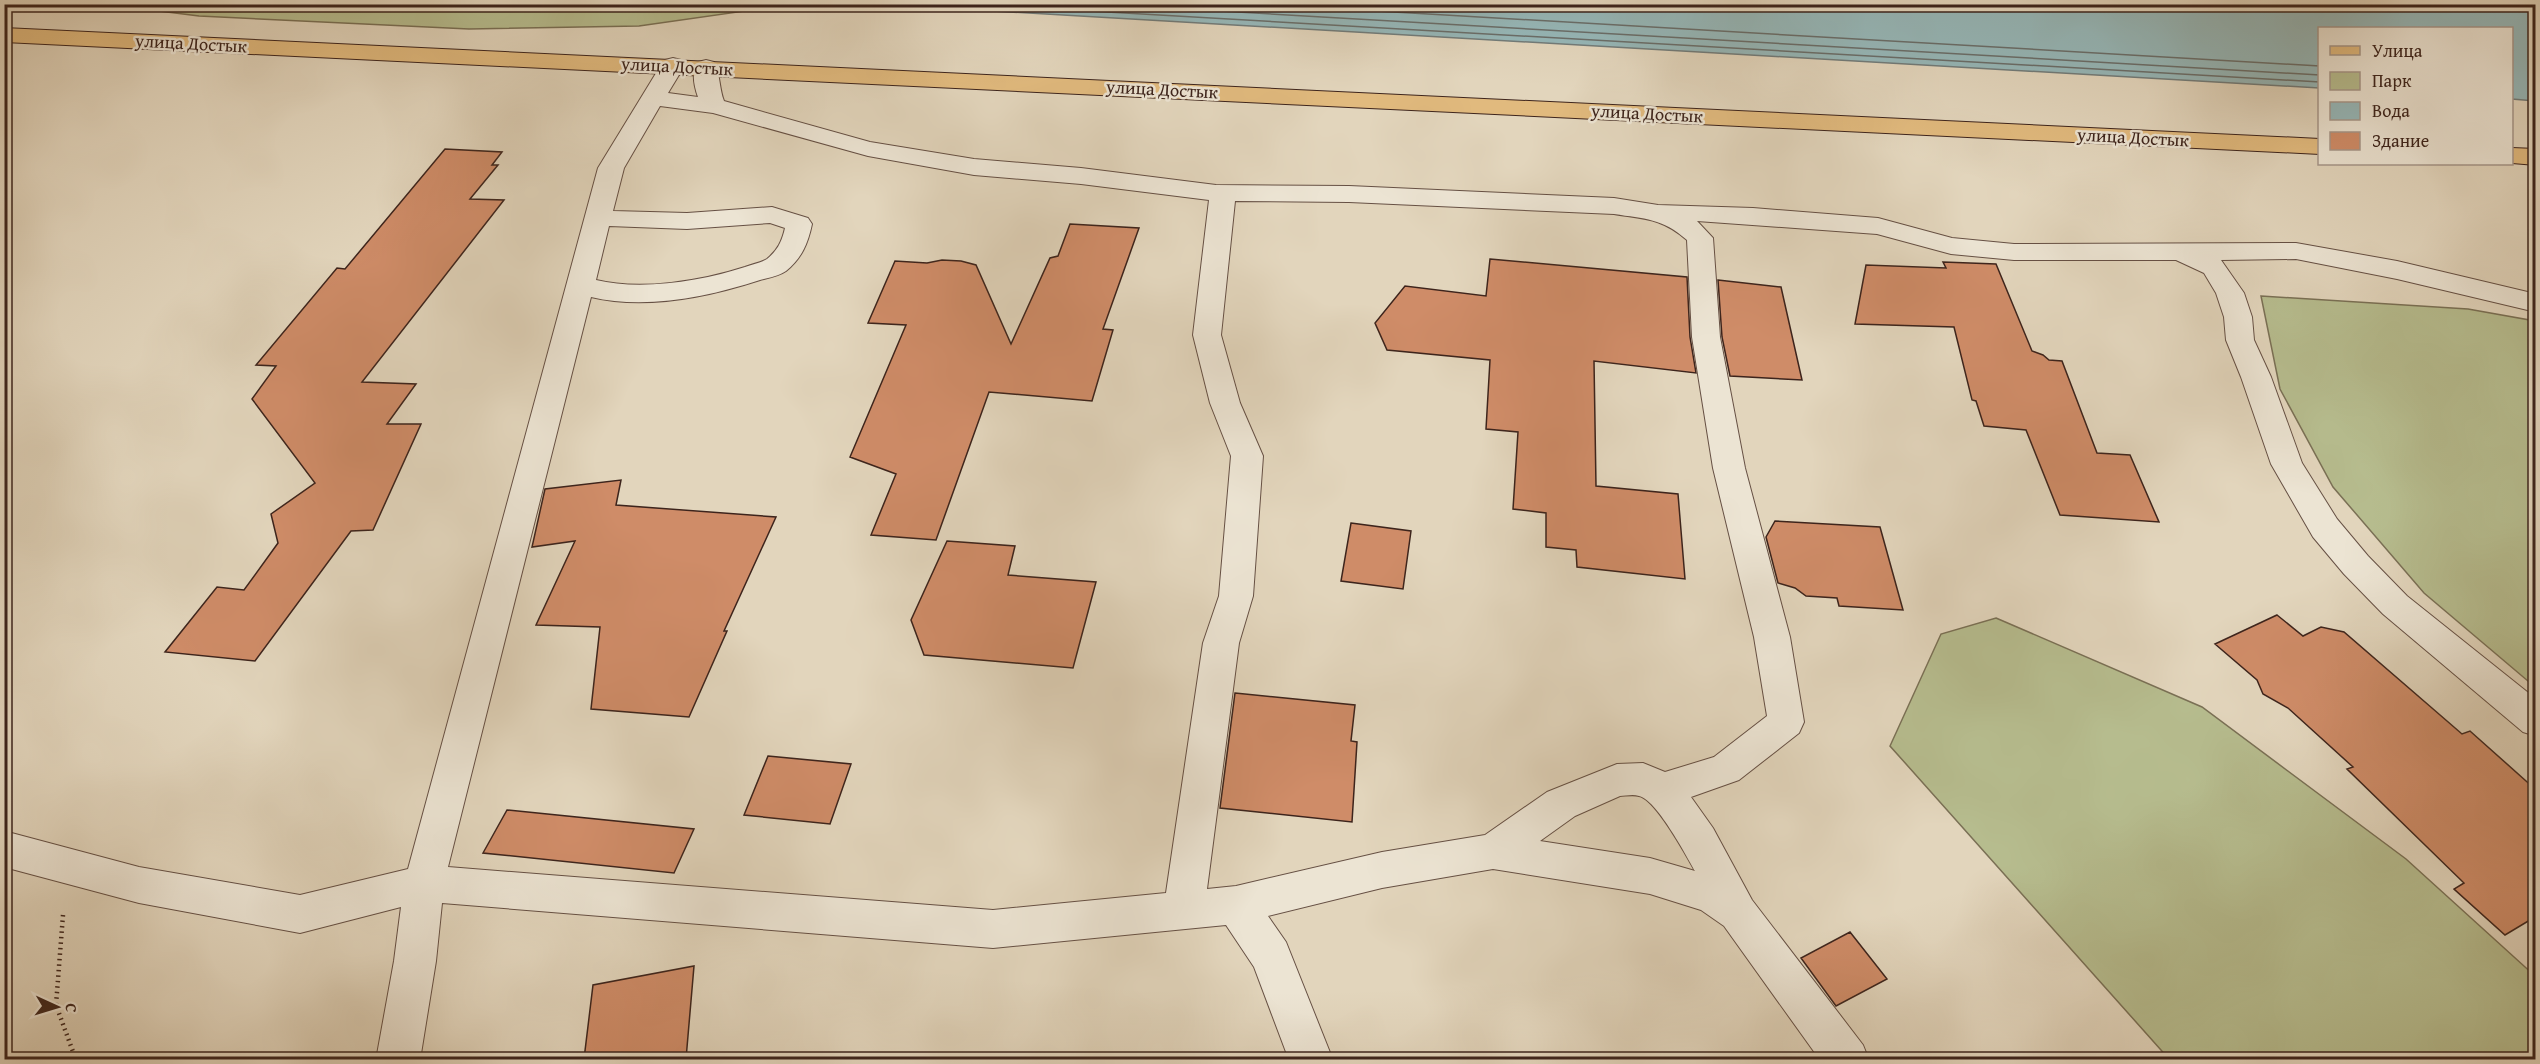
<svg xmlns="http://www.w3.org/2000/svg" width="2540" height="1064" font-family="'Gentium Book Plus',serif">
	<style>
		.green { fill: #b6bc8e; stroke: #7a7055; stroke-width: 1.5 }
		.water { fill: #96b7b8; stroke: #727c7a; stroke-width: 1.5 }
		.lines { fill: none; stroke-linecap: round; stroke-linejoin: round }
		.shore { stroke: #6a6e6a; stroke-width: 1.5 }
		.building { fill: #cf8c68; stroke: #3d241c; stroke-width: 1.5 }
		.minor-casing { stroke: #665044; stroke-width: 2 }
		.major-casing { stroke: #3d241c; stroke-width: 2 }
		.path { stroke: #3d241c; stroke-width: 4.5; stroke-dasharray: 1.5 4; stroke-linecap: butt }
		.minor { fill: #ece4d3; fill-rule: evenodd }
		.major { fill: #e1ba7e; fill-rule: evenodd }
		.labels { text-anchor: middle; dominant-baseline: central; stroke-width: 5; stroke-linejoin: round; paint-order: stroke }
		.far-street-label { font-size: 18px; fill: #3d241c; stroke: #ece4d3 }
	</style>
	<rect width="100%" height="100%" fill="#e2d5bc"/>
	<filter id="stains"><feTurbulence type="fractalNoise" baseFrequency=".00333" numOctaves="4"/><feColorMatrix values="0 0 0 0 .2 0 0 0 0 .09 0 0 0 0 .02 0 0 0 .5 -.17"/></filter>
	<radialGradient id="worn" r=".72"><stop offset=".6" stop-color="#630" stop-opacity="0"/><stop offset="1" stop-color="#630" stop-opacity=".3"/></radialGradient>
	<path class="green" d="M 750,4 L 752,10 L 639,26 L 469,29 L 199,16 L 135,8 L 16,5 Z
		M 2261,296 L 2468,309 L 2535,321 L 2535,687 L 2424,593 L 2333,487 L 2280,389 Z
		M 1996,618 L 2202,707 L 2406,859 L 2535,976 L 2535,1059 L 2169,1059 L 1890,746 L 1941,634 Z"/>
	<path class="water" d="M 891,5 L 2535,5 L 2535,101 L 2512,99 L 2512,28 L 2320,28 L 2319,88 Z"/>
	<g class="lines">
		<path class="shore" d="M 969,4 L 2320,82
			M 1100,4 L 2320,75
			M 1256,4 L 2320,66"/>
	</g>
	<path class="building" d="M 445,149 L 502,152 L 492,165 L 498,165 L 470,199 L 504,200 L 362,382 L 416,384 L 387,424 L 421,424 L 373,530 L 351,531 L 255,661 L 165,652 L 217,587 L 244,590 L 278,543 L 271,514 L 315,483 L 252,399 L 276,366 L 256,365 L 337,268 L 345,269 Z
		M 1070,224 L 1139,228 L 1103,329 L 1113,330 L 1092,401 L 989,392 L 936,540 L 871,535 L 896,474 L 850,457 L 906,325 L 868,323 L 895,261 L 927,263 L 942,260 L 961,261 L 976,265 L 1011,344 L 1050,258 L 1058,256 Z
		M 1490,259 L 1687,277 L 1690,337 L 1696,373 L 1594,361 L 1596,486 L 1678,494 L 1685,579 L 1577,567 L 1576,550 L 1546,547 L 1546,513 L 1513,509 L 1518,432 L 1486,429 L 1490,360 L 1387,350 L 1375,323 L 1405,286 L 1486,296 Z
		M 1943,262 L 1996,264 L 2032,351 L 2043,355 L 2049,360 L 2062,361 L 2097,453 L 2130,455 L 2159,522 L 2060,515 L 2026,430 L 1984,426 L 1976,401 L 1972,400 L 1954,327 L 1855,324 L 1866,265 L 1946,268 Z
		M 1718,280 L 1781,287 L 1802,380 L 1730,376 L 1722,337 Z
		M 621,480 L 616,505 L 776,517 L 724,631 L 727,631 L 689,717 L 591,709 L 600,627 L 536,625 L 575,541 L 532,547 L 545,489 Z
		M 1775,521 L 1880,527 L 1903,610 L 1839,606 L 1837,598 L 1806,596 L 1795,588 L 1778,583 L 1766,537 Z
		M 1351,523 L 1411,531 L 1403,589 L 1341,581 Z
		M 947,541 L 1015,546 L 1008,575 L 1096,582 L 1073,668 L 924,655 L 911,620 Z
		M 2277,615 L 2303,636 L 2321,627 L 2344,632 L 2462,734 L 2470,731 L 2535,789 L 2535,917 L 2505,935 L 2454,889 L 2464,883 L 2347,769 L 2353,767 L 2288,708 L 2263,694 L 2257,680 L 2215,644 Z
		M 1235,693 L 1355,705 L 1351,741 L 1357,742 L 1352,822 L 1220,808 Z
		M 768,756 L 851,764 L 830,824 L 744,815 Z
		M 507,810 L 694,829 L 674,873 L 483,853 Z
		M 1850,932 L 1887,979 L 1836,1006 L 1801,958 Z
		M 694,966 L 686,1059 L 584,1059 L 593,985 Z"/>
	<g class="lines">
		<g class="minor-casing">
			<path id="minor" d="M 673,58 L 681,60 L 685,65 L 668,93 L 698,97 C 694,86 691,72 698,62 L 706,60 L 714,62 C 720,71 719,89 724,101 L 870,142 L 974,159 L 1081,168 L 1216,185 L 1349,186 L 1614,198 L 1658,205 L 1753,208 L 1878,218 L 1952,238 L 2014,244 L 2296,243 L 2397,261 L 2536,294 L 2536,312 L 2397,279 L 2296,259 L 2221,260 L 2244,293 L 2252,317 L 2254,340 L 2271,377 L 2302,463 L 2337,519 L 2368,556 L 2407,596 L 2536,699 L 2536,736 L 2523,732 L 2383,614 L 2344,574 L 2313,537 L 2271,464 L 2241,377 L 2226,340 L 2224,317 L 2216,293 L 2204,273 L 2176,260 L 2014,260 L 1951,254 L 1877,234 L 1697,221 L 1713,238 L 1720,337 L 1745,468 L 1790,637 L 1804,722 L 1799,733 L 1739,780 L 1691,797 L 1713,828 L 1752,900 L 1863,1045 L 1869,1060 L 1820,1060 L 1724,926 L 1701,910 L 1650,894 L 1493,869 L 1382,888 L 1268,916 L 1286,942 L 1333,1060 L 1289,1060 L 1254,967 L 1226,925 L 993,948 L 442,903 L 436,961 L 420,1060 L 376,1060 L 394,961 L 401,907 L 300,933 L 139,903 L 4,867 L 4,831 L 139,867 L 300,895 L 408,869 L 598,168 L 661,65 L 665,60 ZM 660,106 L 713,113 L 868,156 L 974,175 L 1081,184 L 1209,200 L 1193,335 L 1210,403 L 1231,456 L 1219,596 L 1203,643 L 1166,893 L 993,910 L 448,867 L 591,297 C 645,310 708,297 760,280 C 768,278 779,276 786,271 C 802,258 808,243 812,224 L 808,218 L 772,207 L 687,213 L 613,211 L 624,168 ZM 1235,201 L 1349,202 L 1614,214 C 1645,219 1662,218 1687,240 L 1692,337 L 1713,468 L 1754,637 L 1767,716 L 1714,757 L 1665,772 L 1643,763 L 1617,764 L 1547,792 L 1485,835 L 1382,852 L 1236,886 L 1207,889 L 1239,643 L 1253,596 L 1263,456 L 1240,403 L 1221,335 ZM 770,223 L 785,228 C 782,241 778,250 767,259 C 761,263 752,264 745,267 C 702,281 641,291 596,280 L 609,226 L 687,229 ZM 1620,796 C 1625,796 1633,794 1639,796 C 1656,799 1686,855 1695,871 L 1650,858 L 1540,841 L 1575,816 Z"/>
		</g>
		<g class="major-casing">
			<path id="major" d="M 4,28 L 2320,139 L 2320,154 L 4,42 Z
				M 2512,148 L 2536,149 L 2536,165 L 2512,163 Z"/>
		</g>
		<path class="path" d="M 63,915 L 56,1005 L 76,1060"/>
		<use href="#minor" class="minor"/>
		<use href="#major" class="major"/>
	</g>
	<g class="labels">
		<g class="far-street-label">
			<text transform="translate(191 43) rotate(3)">улица Достык</text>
			<text transform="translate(677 66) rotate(3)">улица Достык</text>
			<text transform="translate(1162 89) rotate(3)">улица Достык</text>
			<text transform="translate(1647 113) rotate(3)">улица Достык</text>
			<text transform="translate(2133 137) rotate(3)">улица Достык</text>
		</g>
	</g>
	<rect width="2540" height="1064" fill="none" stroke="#e2d5bc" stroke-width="24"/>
	<rect x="6" y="6" width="2528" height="1052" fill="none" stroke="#3d241c" stroke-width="3"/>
	<rect x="12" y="12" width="2516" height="1040" fill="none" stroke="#3d241c" stroke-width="1.5"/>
	<rect x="2318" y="27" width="195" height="138" fill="#ece4d3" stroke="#a6978a" stroke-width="1.5"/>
	<rect x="2330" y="46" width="30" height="9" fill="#e1ba7e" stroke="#a6978a" stroke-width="1.5"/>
	<text x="2372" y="57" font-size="18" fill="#3d241c">Улица</text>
	<rect x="2330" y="72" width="30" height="18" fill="#b6bc8e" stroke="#a6978a" stroke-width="1.5"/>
	<text x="2372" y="87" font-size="18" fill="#3d241c">Парк</text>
	<rect x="2330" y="102" width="30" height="18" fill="#96b7b8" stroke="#a6978a" stroke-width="1.5"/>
	<text x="2372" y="117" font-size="18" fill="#3d241c">Вода</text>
	<rect x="2330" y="132" width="30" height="18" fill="#cf8c68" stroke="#a6978a" stroke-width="1.5"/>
	<text x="2372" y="147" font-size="18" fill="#3d241c">Здание</text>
	<g transform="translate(57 1007) rotate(94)" stroke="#ece4d3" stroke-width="4.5" paint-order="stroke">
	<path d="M0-4.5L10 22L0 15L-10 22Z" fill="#3d241c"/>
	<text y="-9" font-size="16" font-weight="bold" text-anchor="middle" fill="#3d241c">С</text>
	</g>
	<rect width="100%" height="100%" filter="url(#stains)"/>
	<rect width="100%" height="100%" fill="url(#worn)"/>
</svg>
